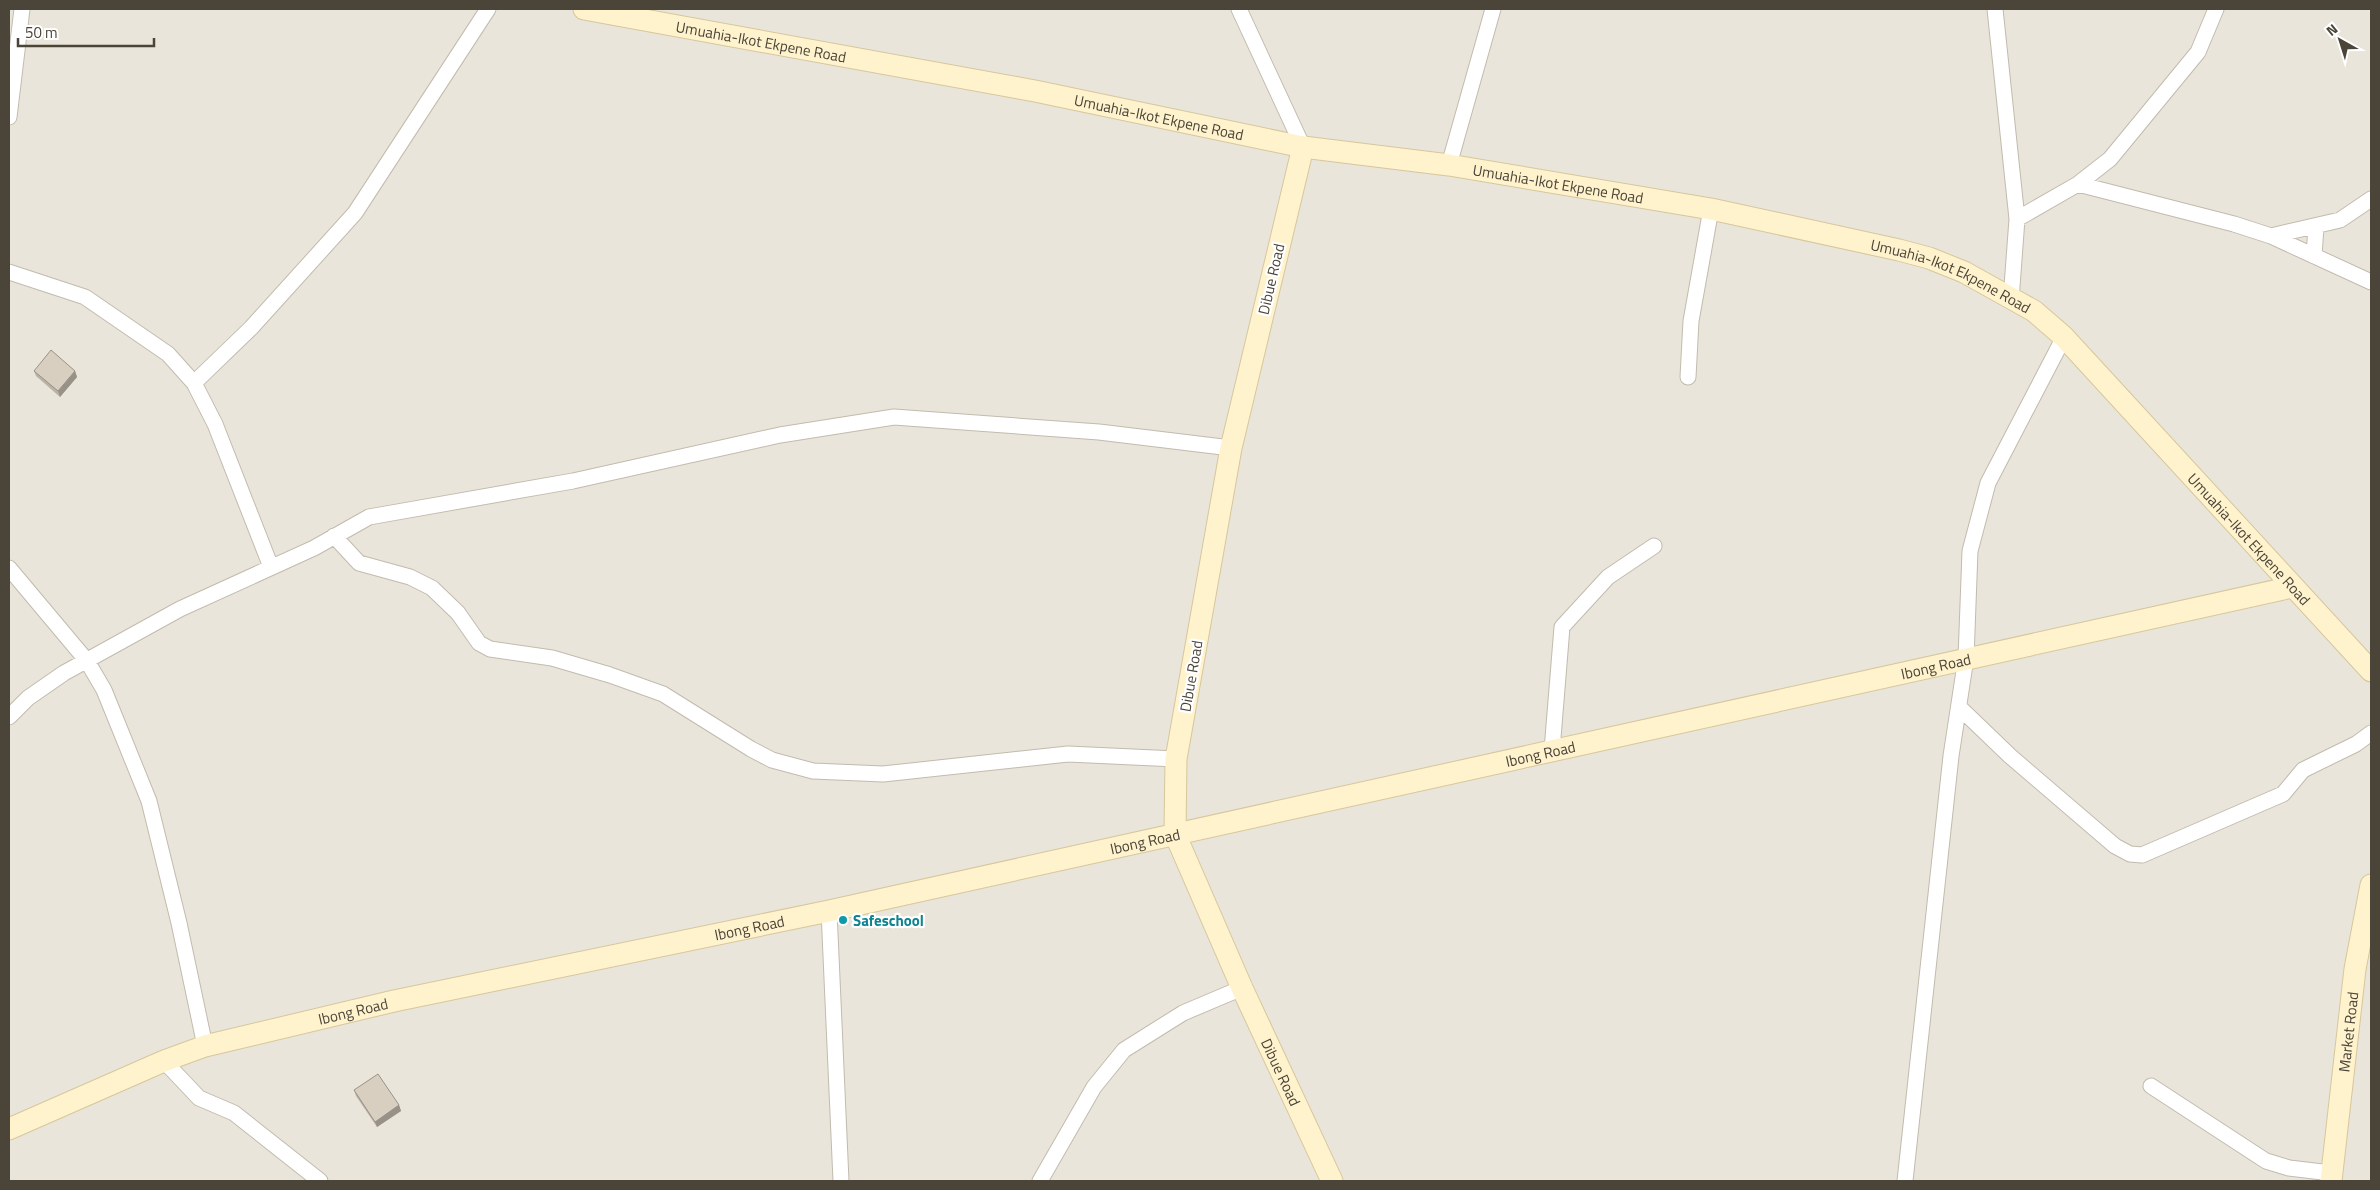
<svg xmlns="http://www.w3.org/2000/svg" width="2380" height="1190" font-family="'Titillium Web',sans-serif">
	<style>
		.residential { fill: #eae5da }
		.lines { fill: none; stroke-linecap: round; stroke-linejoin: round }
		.street-casing { stroke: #c2bbae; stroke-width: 17 }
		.secondary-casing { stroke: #d6c79b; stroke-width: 23 }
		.street { stroke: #fff; stroke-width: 15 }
		.secondary { stroke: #fff3cd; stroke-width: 21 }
		.wall { fill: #bab2a6 }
		.shaded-wall { fill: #979187 }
		.building { fill: #d8cfc1; stroke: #979187 }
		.culture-dot { fill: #0f9aa8; stroke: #fff; stroke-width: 2 }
		.labels { text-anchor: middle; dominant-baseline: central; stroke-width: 4.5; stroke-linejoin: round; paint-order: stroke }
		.street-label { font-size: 15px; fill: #4b4439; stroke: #fff }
		.culture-label { font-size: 15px; font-weight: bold; fill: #0d838f; stroke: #fff; text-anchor: start }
	</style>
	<rect width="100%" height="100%" fill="#f6f3ec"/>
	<path class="residential" d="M 9,9 L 2371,9 L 2371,1181 L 9,1181 Z"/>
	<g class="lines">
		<g class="street-casing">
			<path id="street" d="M 1239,9 L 1303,147
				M 1995,9 L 2017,219 L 2011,300
				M 9,117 L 22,9
				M 1449,165 L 1493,9
				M 2078,184 L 2234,224 L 2271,236 L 2371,282
				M 2017,219 L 2078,184 L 2110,159 L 2198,52 L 2216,9
				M 2271,236 L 2340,220 L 2371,199
				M 2314,256 L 2316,227
				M 9,272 L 85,297 L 168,354 L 194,383 L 215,424 L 271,567
				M 1688,377 L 1691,321 L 1711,209
				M 194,383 L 251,328 L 355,213 L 488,9
				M 334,536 L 359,563 L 410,577 L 432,588 L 458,613 L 479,643 L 490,649 L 552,658 L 610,675 L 663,694 L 751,749 L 772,760 L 813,771 L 883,774 L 1068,754 L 1176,759
				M 9,568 L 87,661 L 104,690 L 149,801 L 179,923 L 205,1046
				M 1959,707 L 2010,756 L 2115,846 L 2130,854 L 2142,855 L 2283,794 L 2303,770 L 2356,744 L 2371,733
				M 9,717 L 28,698 L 64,673 L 180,609 L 314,548 L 369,517 L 573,481 L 780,435 L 894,417 L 1099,432 L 1231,448
				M 1552,750 L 1562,627 L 1608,577 L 1654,546
				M 829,911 L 841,1181
				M 164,1061 L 199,1098 L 234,1113 L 320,1181
				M 2151,1086 L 2266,1161 L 2289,1168 L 2331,1173
				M 1040,1181 L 1094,1087 L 1124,1050 L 1183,1013 L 1242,988
				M 1905,1181 L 1951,756 L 1966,658 L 1970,551 L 1988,483 L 2064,337"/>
		</g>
		<g class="secondary-casing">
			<g id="secondary">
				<path id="s1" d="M 584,9 L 1035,91 L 1303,147 L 1449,165 L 1711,209 L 1899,250 L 1929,258 L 1964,272 L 2034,311 L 2064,337 L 2371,671"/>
				<path id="s2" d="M 1303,147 L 1231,448 L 1176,759 L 1175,834 L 1242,988 L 1332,1181"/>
				<path id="s3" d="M 9,1129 L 164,1061 L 205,1046 L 394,1001 L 829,911 L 2292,587"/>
				<path id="s4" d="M 2331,1181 L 2355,969 L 2371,885"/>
			</g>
		</g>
		<use href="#street" class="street"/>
		<use href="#secondary" class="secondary"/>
	</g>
	<path class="wall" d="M 34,371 L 75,371 L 77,377 L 60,397 L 36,376 Z
		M 354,1090 L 399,1105 L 401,1111 L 377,1127 L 356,1096 Z"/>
	<path class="shaded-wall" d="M 75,371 L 77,377 L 60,397 L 58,391 Z
		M 399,1105 L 401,1111 L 377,1127 L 375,1122 Z"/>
	<path class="building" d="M 51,350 L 75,371 L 58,391 L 34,371 Z
		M 378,1074 L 399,1105 L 375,1122 L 354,1090 Z"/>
	<circle class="culture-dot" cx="843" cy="920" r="5"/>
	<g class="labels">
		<g class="street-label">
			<text stroke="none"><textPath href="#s1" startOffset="180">Umuahia-Ikot Ekpene Road</textPath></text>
			<text stroke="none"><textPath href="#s1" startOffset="585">Umuahia-Ikot Ekpene Road</textPath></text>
			<text stroke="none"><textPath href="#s1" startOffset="990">Umuahia-Ikot Ekpene Road</textPath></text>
			<text stroke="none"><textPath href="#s1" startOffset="1395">Umuahia-Ikot Ekpene Road</textPath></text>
			<text transform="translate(1271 279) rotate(-77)">Dibue Road</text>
			<text stroke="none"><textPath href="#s1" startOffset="1800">Umuahia-Ikot Ekpene Road</textPath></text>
			<text stroke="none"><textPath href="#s3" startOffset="1985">Ibong Road</textPath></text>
			<text transform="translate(1191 676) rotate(-80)">Dibue Road</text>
			<text stroke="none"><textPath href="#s3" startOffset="1580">Ibong Road</textPath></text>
			<text stroke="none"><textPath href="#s3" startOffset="1175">Ibong Road</textPath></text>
			<text stroke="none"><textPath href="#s3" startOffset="770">Ibong Road</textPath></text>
			<text stroke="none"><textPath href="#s3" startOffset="365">Ibong Road</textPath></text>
			<text stroke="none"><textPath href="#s4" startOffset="150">Market Road</textPath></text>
			<text stroke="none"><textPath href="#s2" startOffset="961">Dibue Road</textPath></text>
		</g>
		<g class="culture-label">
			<text x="853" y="920">Safeschool</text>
		</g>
	</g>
	<rect width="2380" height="1190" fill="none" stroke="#4b4439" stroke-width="20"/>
	<g transform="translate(2340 40) rotate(321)" stroke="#ffffff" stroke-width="4" paint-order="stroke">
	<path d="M0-4L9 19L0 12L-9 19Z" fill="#4b4439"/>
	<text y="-8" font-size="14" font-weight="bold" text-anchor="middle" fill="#4b4439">N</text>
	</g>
	<path d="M18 38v8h136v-8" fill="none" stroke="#4b4439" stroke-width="2.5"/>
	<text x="25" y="38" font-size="15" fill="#4b4439" stroke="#ffffff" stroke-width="4" paint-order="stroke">50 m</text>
</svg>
